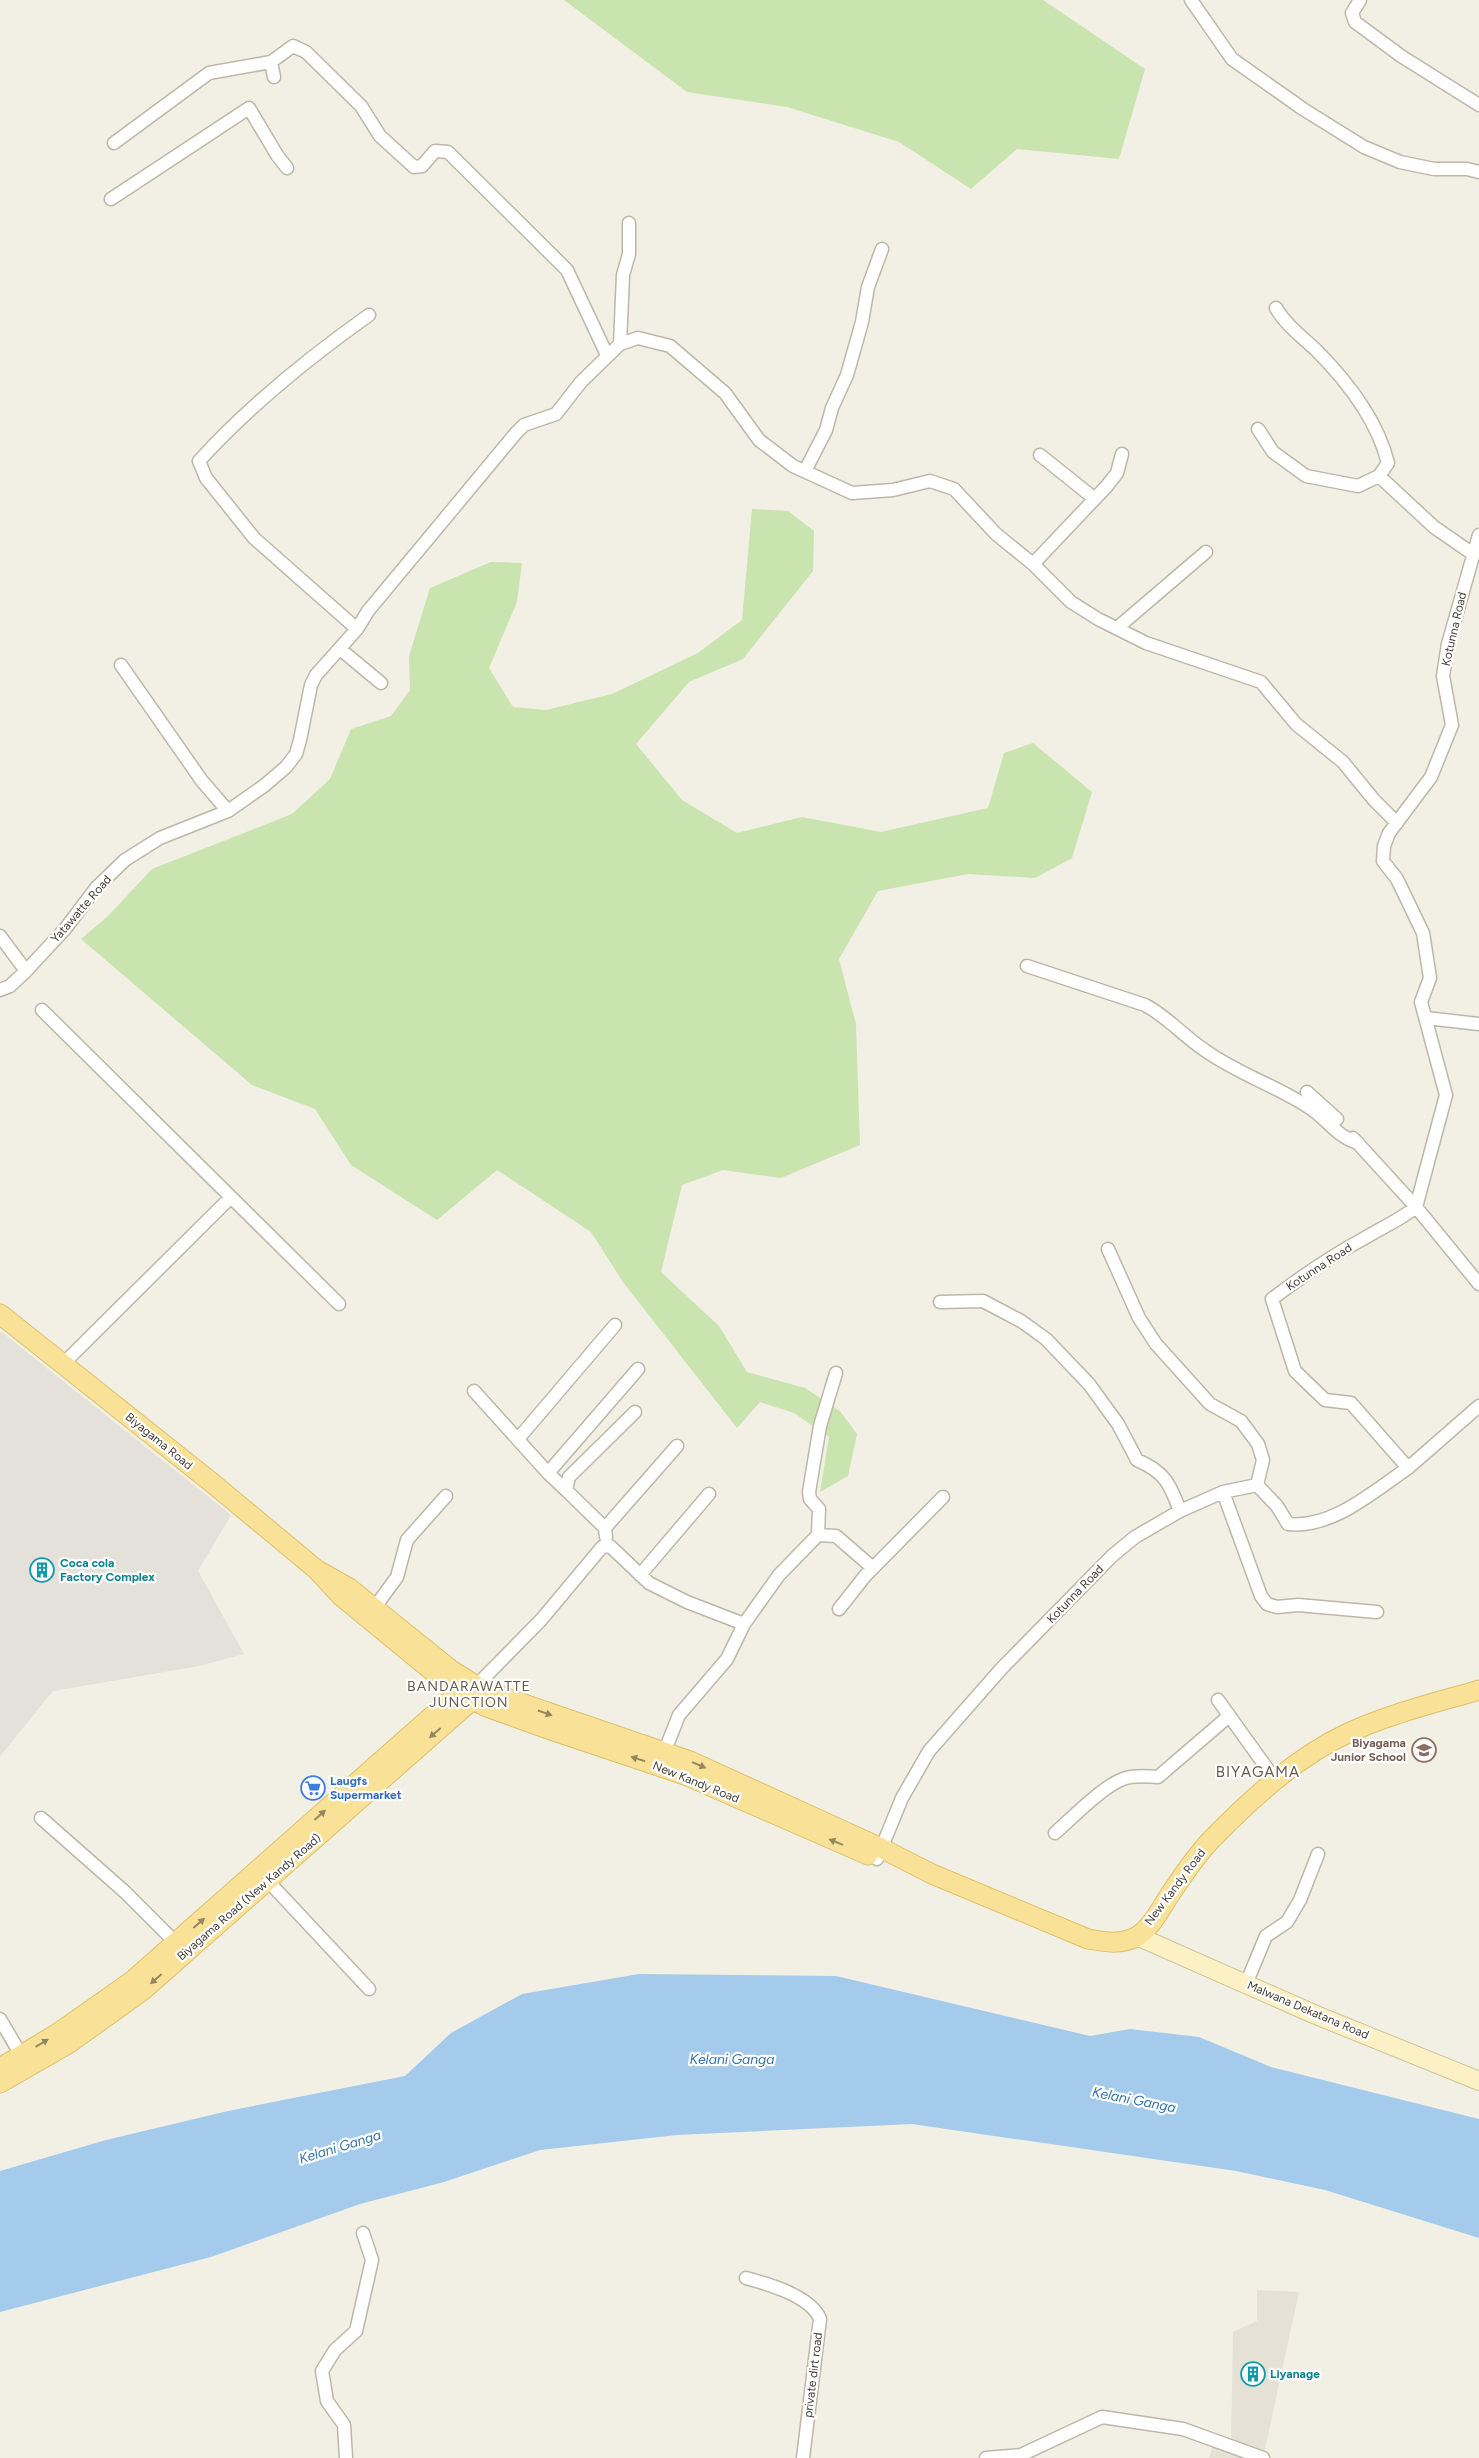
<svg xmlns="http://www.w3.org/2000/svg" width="1479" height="2458" font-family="Figtree,sans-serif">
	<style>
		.residential { fill: #e5e1d4 }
		.industrial { fill: #e4e0da }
		.green { fill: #cae4b0 }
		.water { fill: #a4cbec }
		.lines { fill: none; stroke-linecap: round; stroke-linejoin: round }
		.minor-casing { stroke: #bdb7a8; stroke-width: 15 }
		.secondary-casing { stroke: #d0c397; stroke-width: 20 }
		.primary-casing { stroke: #ddc068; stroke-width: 21 }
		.minor { stroke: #fff; stroke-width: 12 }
		.secondary { stroke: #fcf1c5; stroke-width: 18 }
		.primary { stroke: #f9e297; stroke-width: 19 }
		.oneway { fill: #958861 }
		.labels { text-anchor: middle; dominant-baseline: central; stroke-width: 4.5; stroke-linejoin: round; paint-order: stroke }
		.street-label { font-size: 12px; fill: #443f35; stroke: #fff }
		.culture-label { font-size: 12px; font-weight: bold; fill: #0d838f; stroke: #fff; text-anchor: start }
		.education-label { font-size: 12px; font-weight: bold; fill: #785e54; stroke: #fff; text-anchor: end }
		.shop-label { font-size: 12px; font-weight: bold; fill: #366cbe; stroke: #fff; text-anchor: start }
		.neighbourhood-label { font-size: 14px; letter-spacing: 1px; fill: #665d4d; stroke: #fff }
		.water-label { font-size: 14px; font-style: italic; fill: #3472aa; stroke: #fff }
		.quarter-label { font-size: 15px; letter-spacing: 1px; fill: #665d4d; stroke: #fff }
	</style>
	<rect width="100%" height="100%" fill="#f2efe5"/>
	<path class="residential" d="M 1257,2290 L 1299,2292 L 1263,2458 L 1209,2458 L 1213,2445 L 1231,2446 L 1233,2332 L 1257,2321 Z"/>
	<path class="industrial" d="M 0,1331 L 231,1515 L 198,1571 L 244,1654 L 199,1666 L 53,1691 L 0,1756 Z"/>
	<path class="green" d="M 564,0 L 1043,0 L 1145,69 L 1119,159 L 1017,149 L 971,189 L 899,142 L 787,107 L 687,92 Z
		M 752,509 L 788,511 L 814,531 L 813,571 L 743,659 L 689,682 L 636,744 L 682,800 L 737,833 L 802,817 L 881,832 L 988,808 L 1004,753 L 1033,743 L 1092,792 L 1072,858 L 1035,878 L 968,874 L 878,891 L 839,959 L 856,1024 L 860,1145 L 781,1178 L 723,1170 L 682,1185 L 661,1272 L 719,1326 L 747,1372 L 805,1388 L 840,1411 L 857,1434 L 848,1476 L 820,1492 L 829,1437 L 794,1413 L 760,1402 L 737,1428 L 623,1282 L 591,1232 L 497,1170 L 437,1220 L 351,1165 L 315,1109 L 252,1085 L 81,939 L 108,916 L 152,869 L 292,814 L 330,779 L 351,729 L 391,716 L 410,690 L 409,656 L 430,588 L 491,562 L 522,563 L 517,602 L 489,668 L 513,707 L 546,710 L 612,694 L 698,653 L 742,620 Z"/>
	<path class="water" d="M 639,1974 L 836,1976 L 1090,2036 L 1130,2029 L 1199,2037 L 1271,2067 L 1479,2119 L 1479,2238 L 1325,2190 L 1236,2171 L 912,2124 L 677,2135 L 540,2150 L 444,2182 L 360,2204 L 211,2257 L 0,2312 L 0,2171 L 106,2140 L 228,2111 L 405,2076 L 451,2033 L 522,1994 Z"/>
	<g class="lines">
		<g class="minor-casing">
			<path id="minor" d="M 1191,0 L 1232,59 L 1303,109 L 1364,147 L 1400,162 L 1434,169 L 1467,169 L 1479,172
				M 1360,0 L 1352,13 L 1355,22 L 1401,56 L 1479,105
				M 274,77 L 271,62 L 293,46 L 306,52 L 361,106 L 380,136 L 414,167 L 422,166 L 435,151 L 448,152 L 567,270 L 607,355
				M 114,143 L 209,73 L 271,62
				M 111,199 L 249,108 L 277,155 L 287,168
				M 620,344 L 623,275 L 629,254 L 629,223
				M 1258,429 L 1273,452 L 1306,476 L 1358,486 L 1379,476 L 1388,463 C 1377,419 1348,382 1316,350 C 1302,337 1285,324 1276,308
				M 1040,455 L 1095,499
				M 805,471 L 826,430 L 832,408 L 847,375 L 862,322 L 868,287 L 882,249
				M 1379,476 L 1434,527 L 1473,554
				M 1033,564 L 1106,487 L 1117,473 L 1122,454
				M 1117,628 L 1206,552
				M 357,629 L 254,538 L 206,478 L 199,461 C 250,405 307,359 369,315
				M 340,649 L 381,683
				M 121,665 L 202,781 L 228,811
				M 0,936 L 26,971
				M 1027,966 L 1145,1005 C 1168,1017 1184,1037 1206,1051 C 1238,1074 1277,1086 1310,1108 C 1327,1119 1337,1137 1358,1143
				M 0,990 L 10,986 L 26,971 L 65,929 L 96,888 L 125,860 L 160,838 L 228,811 L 265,785 L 286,767 L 296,754 L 300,740 L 311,685 L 316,675 L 357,629 L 368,611 L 516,433 L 524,425 L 556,414 L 581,382 L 620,344 L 638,338 L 670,346 L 725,393 L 759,440 L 793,466 L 852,493 L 893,490 L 930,481 L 954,489 L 996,534 L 1033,564 L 1071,602 L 1098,619 L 1146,643 L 1261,682 L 1296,724 L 1343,762 L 1374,800 L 1397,823
				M 42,1010 L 339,1304
				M 1426,1018 L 1479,1024
				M 1307,1092 L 1337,1119
				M 1353,1138 L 1416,1207 L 1479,1284
				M 1108,1249 L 1139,1318 L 1156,1344 L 1210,1404 L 1241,1421 L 1258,1444 L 1263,1460 L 1257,1485
				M 940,1302 L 983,1301 L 1021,1321 L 1046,1339 L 1089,1384 L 1118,1424 L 1137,1460 C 1165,1472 1170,1484 1180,1511
				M 63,1364 L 231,1197
				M 474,1391 L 548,1473 L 566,1490
				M 518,1439 L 615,1325
				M 1408,1468 L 1479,1406
				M 548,1473 L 638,1369
				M 1223,1492 L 1261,1596 L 1267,1604 L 1277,1607 L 1298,1605 L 1377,1612
				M 605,1528 L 566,1490 L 569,1477 L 635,1412
				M 818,1535 L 836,1536 L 873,1568
				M 606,1537 L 605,1528 L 677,1446
				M 640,1575 L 709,1494
				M 375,1607 L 397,1577 L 407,1540 L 446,1496
				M 839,1609 L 865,1576 L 943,1497
				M 476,1686 L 541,1620 L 602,1547 L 610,1546 L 649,1583 L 687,1602 L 744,1624
				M 1218,1700 L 1276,1781
				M 662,1758 L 679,1715 L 727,1659 L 744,1624 L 779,1575 L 818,1535 L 819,1509 L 810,1499 L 809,1492 L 820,1426 L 836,1373
				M 41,1818 L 125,1892 L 176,1943
				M 1055,1833 C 1072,1818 1102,1787 1123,1779 C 1133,1775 1147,1776 1158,1777 L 1229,1716
				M 877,1859 L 902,1798 L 929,1751 L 1002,1668 L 1112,1556 L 1135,1537 L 1180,1511 L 1223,1492 L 1257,1485 L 1277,1506 L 1288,1524 C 1332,1529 1374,1491 1408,1468 L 1351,1403 L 1325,1400 L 1295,1371 L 1272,1299 C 1301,1277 1331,1256 1363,1239 C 1381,1228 1400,1220 1416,1207 L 1446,1095 L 1421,1002 L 1430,978 L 1423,933 L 1397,879 L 1383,861 L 1384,846 L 1389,833 L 1431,777 L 1452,725 L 1443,676 L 1448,644 L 1479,535
				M 268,1881 L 369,1989
				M 1246,1984 L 1266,1936 L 1287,1922 L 1300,1900 L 1318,1854
				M 0,2019 L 21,2055
				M 746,2278 C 768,2284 811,2296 820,2319 L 803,2458
				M 346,2458 L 344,2425 L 327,2401 L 322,2371 L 335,2350 L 356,2331 L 372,2260 L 363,2233
				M 986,2458 L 1021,2455 L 1102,2417 L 1183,2429 L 1263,2458"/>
		</g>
		<g class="secondary-casing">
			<path id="secondary" d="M 1137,1936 L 1316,2015 L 1479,2081"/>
		</g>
		<g class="primary-casing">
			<path id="primary" d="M 0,1314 L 211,1482 L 317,1570 L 342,1597 L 459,1693 L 487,1707 L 551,1730 L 685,1775 L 868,1855
				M 317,1570 L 349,1588 L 451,1670 L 483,1690 L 690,1761 L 881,1848 L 932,1874 L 1088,1939 C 1105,1942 1120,1945 1136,1937 C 1151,1929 1162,1906 1171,1893 C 1183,1875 1195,1857 1210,1841 C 1249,1801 1295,1758 1346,1734 C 1388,1714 1435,1703 1479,1690
				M 0,2068 L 58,2033 L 132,1981 L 466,1686
				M 0,2083 L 68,2044 L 142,1991 L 480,1693"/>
		</g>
		<use href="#minor" class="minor"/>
		<use href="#secondary" class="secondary"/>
		<use href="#primary" class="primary"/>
	</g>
	<defs><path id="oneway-solid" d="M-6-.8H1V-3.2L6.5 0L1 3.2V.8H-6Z" transform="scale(1.25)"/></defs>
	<g class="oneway">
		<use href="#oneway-solid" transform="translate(545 1713) rotate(19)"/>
		<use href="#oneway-solid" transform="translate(435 1733) rotate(139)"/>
		<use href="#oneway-solid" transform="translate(638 1759) rotate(-162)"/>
		<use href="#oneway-solid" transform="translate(699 1765) rotate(23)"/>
		<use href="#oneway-solid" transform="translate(320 1815) rotate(-42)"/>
		<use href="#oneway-solid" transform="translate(836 1842) rotate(-158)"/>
		<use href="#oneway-solid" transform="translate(199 1923) rotate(-41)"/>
		<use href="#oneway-solid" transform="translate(156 1979) rotate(139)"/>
		<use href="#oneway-solid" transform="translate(42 2043) rotate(-31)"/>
	</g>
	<defs>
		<g id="building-ring" transform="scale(1.25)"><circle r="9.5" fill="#fff" stroke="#0f9aa8" stroke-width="1.5"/><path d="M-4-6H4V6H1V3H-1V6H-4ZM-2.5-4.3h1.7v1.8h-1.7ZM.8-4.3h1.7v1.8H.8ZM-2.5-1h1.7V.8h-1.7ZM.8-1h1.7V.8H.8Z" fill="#0f9aa8"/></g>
		<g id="school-ring" transform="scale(1.25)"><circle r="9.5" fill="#fff" stroke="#8d6e63" stroke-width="1.5"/><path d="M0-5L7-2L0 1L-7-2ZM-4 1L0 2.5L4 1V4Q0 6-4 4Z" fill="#8d6e63"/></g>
		<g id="supermarket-ring" transform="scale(1.25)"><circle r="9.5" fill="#fff" stroke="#3f7fe0" stroke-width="1.5"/><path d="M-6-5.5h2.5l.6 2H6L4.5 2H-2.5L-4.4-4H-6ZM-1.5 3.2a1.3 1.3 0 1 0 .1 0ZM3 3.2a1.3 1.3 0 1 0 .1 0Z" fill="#3f7fe0"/></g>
	</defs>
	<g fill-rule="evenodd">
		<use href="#building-ring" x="42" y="1570"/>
		<use href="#school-ring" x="1424" y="1750"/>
		<use href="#supermarket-ring" x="313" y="1788"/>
		<use href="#building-ring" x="1253" y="2374"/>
	</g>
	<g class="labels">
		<g class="street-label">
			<text transform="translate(1454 629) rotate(-77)">Kotunna Road</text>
			<text transform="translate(81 909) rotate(-49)">Yatawatte Road</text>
			<text transform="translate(1319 1267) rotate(-33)">Kotunna Road</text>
			<text transform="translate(159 1441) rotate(39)">Biyagama Road</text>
			<text transform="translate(1075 1594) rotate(-46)">Kotunna Road</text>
			<text transform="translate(696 1782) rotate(22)">New Kandy Road</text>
			<text transform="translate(1175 1887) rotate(-53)">New Kandy Road</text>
			<text transform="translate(249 1897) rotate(-41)">Biyagama Road (New Kandy Road)</text>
			<text transform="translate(1308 2010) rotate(23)">Malwana Dekatana Road</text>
			<text transform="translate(813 2375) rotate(-83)">private dirt road</text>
		</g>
		<g class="culture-label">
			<text x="60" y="1563">Coca cola<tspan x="60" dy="14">Factory Complex</tspan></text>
			<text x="1270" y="2374">Liyanage</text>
		</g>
		<g class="education-label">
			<text x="1406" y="1743">Biyagama<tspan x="1406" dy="14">Junior School</tspan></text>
		</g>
		<g class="shop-label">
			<text x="330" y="1781">Laugfs<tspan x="330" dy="14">Supermarket</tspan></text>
		</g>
		<g class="neighbourhood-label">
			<text x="469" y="1686">BANDARAWATTE<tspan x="469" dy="16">JUNCTION</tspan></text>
		</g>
		<g class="water-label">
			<text x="732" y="2059">Kelani Ganga</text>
			<text transform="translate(1134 2100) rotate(11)">Kelani Ganga</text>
			<text transform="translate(340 2147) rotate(-17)">Kelani Ganga</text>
		</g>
		<g class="quarter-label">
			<text x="1258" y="1772">BIYAGAMA</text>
		</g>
	</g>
</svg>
